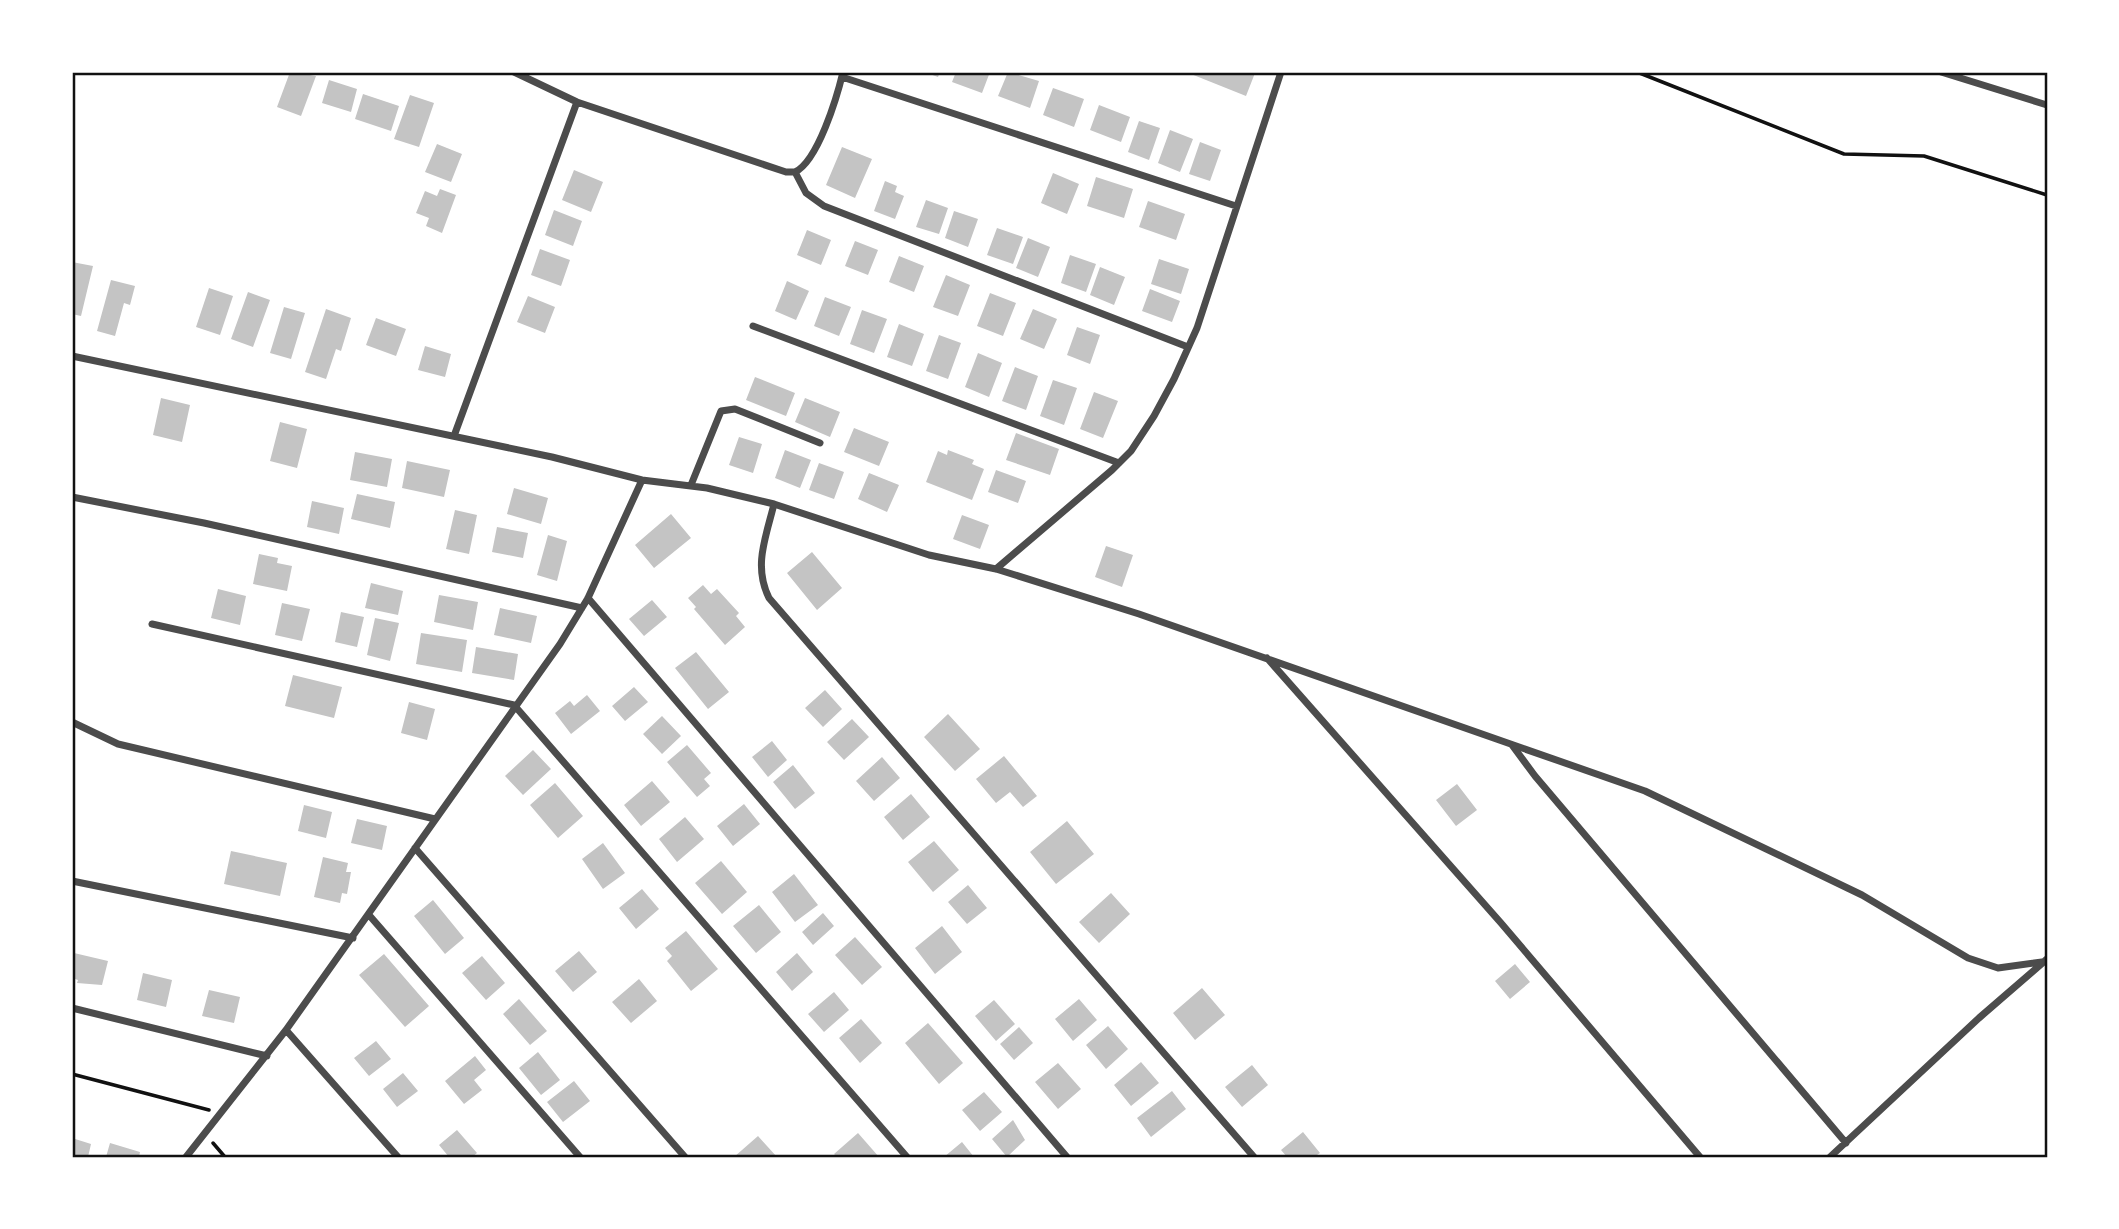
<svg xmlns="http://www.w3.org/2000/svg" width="2119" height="1229" font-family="'Alegreya Sans',sans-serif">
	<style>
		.building { fill: #c4c4c4 }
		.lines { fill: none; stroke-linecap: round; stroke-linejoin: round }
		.path { stroke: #111; stroke-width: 3.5 }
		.minor { stroke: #4c4c4c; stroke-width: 7 }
		.neatline { fill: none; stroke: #111; stroke-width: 2.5 }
	</style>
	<rect width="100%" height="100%" fill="#fff"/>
	<path class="building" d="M 290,72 L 316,76 L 301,116 L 277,107 Z
		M 924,72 L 940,72 L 938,77 Z
		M 956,72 L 990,72 L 982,93 L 952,82 Z
		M 1008,72 L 1039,81 L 1030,108 L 998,96 Z
		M 1186,72 L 1252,72 L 1255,73 L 1246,96 Z
		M 329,80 L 357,89 L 351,112 L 322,103 Z
		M 1053,88 L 1084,99 L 1074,127 L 1043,115 Z
		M 363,94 L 399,106 L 391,131 L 355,119 Z
		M 410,95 L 434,103 L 419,147 L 394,139 Z
		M 1099,105 L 1130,117 L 1121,142 L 1090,130 Z
		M 1139,121 L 1160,128 L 1149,160 L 1128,152 Z
		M 1170,130 L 1193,139 L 1180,172 L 1158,163 Z
		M 1200,142 L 1221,150 L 1210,181 L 1189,174 Z
		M 437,144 L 462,154 L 451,182 L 425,172 Z
		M 842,147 L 872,159 L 855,198 L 826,185 Z
		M 574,170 L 603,182 L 591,212 L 562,200 Z
		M 1053,173 L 1079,184 L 1067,214 L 1041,203 Z
		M 1096,177 L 1133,189 L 1124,218 L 1087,206 Z
		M 885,181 L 897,186 L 895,192 L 904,196 L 895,219 L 874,211 Z
		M 440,189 L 456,195 L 442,233 L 426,226 L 429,218 L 416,213 L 425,191 L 437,196 Z
		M 926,200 L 948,208 L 939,234 L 916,227 Z
		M 1148,201 L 1185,214 L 1176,240 L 1139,227 Z
		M 554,210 L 582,221 L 573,246 L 545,235 Z
		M 954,211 L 978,219 L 968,247 L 945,238 Z
		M 997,228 L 1023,237 L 1013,264 L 987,255 Z
		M 807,230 L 831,240 L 821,265 L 797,255 Z
		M 1028,238 L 1050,247 L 1038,277 L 1016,268 Z
		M 855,241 L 878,250 L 868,275 L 845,266 Z
		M 540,249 L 570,260 L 561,286 L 531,275 Z
		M 1070,255 L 1096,264 L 1086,292 L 1061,283 Z
		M 899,256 L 924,266 L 914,292 L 889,282 Z
		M 1159,259 L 1189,269 L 1181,294 L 1151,284 Z
		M 72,262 L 93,266 L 81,316 L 72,314 Z
		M 1100,267 L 1125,277 L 1114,305 L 1090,295 Z
		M 946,275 L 970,285 L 958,316 L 933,307 Z
		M 111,280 L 135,286 L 130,305 L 124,303 L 115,336 L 97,331 Z
		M 787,281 L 809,291 L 796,320 L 775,311 Z
		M 209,288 L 233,296 L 220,335 L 196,327 Z
		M 1150,289 L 1180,301 L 1172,322 L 1142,311 Z
		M 248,292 L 270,300 L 253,347 L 231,339 Z
		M 990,293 L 1016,303 L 1003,336 L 977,326 Z
		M 528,296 L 555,307 L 545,333 L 517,322 Z
		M 825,297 L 851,307 L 839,336 L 814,326 Z
		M 284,307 L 305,313 L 291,359 L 270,353 Z
		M 326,309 L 351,318 L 341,351 L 336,349 L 326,379 L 305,372 Z
		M 1033,309 L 1057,319 L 1044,349 L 1020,339 Z
		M 862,310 L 887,319 L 874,353 L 850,344 Z
		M 376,318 L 406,329 L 396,356 L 366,345 Z
		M 899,324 L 924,334 L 912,366 L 887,357 Z
		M 1077,327 L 1100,335 L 1090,364 L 1067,355 Z
		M 939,335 L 961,343 L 948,379 L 926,371 Z
		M 425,346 L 451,354 L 445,377 L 418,370 Z
		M 978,353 L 1002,363 L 989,397 L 965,387 Z
		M 1015,367 L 1038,376 L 1026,410 L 1002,401 Z
		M 755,377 L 795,393 L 786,416 L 746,400 Z
		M 1053,380 L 1077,388 L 1064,425 L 1040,416 Z
		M 1094,392 L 1118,401 L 1103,438 L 1080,429 Z
		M 161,398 L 190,405 L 182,442 L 153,435 Z
		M 805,398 L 840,412 L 830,437 L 795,422 Z
		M 280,422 L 307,429 L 297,468 L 270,461 Z
		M 854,428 L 889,442 L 879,466 L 844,452 Z
		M 1016,433 L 1059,449 L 1050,475 L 1006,460 Z
		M 739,437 L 762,444 L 753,473 L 729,465 Z
		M 785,450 L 811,460 L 800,488 L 775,478 Z
		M 948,450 L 974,460 L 972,464 L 984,469 L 972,500 L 926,482 L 938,451 L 947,455 Z
		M 355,452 L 392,459 L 387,487 L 350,480 Z
		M 407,461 L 450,470 L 444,497 L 402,488 Z
		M 819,463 L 844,472 L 834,499 L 809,490 Z
		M 996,470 L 1026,481 L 1018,503 L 988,492 Z
		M 869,473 L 899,485 L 887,512 L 858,499 Z
		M 514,488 L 548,498 L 541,524 L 507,514 Z
		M 357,494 L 395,502 L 390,528 L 351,519 Z
		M 312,501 L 344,508 L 339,534 L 307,527 Z
		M 455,510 L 477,515 L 469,554 L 446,549 Z
		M 671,514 L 691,538 L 654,568 L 635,545 Z
		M 962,515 L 989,525 L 980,549 L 953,539 Z
		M 497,527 L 528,533 L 523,558 L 492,552 Z
		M 548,535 L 567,541 L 557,581 L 537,575 Z
		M 1106,546 L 1133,555 L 1122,587 L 1095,577 Z
		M 812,552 L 842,588 L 817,610 L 787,573 Z
		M 259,554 L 278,558 L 277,563 L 292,566 L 287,591 L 253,584 Z
		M 371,583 L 403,591 L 398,615 L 365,608 Z
		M 703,585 L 711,594 L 717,589 L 739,613 L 736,616 L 745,627 L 725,645 L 694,609 L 696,607 L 688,598 Z
		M 218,589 L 246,596 L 240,625 L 211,618 Z
		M 439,595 L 478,602 L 473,630 L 434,622 Z
		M 652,600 L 667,617 L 644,636 L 629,619 Z
		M 282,603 L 310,609 L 302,641 L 275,635 Z
		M 500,608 L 537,616 L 531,643 L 494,635 Z
		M 341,612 L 364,617 L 357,647 L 335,642 Z
		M 375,618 L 399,623 L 390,661 L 367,655 Z
		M 421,633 L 467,640 L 462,672 L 416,664 Z
		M 476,647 L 518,654 L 514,680 L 472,673 Z
		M 696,652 L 729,692 L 708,709 L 675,668 Z
		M 293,675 L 342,687 L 334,718 L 285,706 Z
		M 634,687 L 648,702 L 625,721 L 612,706 Z
		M 825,690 L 842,709 L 823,727 L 805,708 Z
		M 587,695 L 600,711 L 571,734 L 555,713 L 570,701 L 574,706 Z
		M 409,702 L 435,709 L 427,740 L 401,733 Z
		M 948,714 L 980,749 L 955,771 L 924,737 Z
		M 662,716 L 681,736 L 662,754 L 643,734 Z
		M 852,719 L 869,737 L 844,760 L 827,742 Z
		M 772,741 L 787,760 L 768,777 L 752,757 Z
		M 687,745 L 711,773 L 704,779 L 710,786 L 697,797 L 667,762 Z
		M 533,750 L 551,769 L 523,795 L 505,776 Z
		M 1004,756 L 1037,796 L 1023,807 L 1010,792 L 996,803 L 976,779 Z
		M 882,757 L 900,778 L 874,801 L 856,781 Z
		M 793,765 L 815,793 L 795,809 L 773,782 Z
		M 652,781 L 670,802 L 641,826 L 624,805 Z
		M 555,783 L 583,816 L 558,838 L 530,805 Z
		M 1457,784 L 1477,810 L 1456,826 L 1436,800 Z
		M 911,794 L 930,817 L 903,840 L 884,817 Z
		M 744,804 L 760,824 L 733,846 L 717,826 Z
		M 304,805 L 332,812 L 326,838 L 298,831 Z
		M 685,817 L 704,839 L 677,862 L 659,839 Z
		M 357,819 L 387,826 L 382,850 L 351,843 Z
		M 1067,821 L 1094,854 L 1056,884 L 1030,852 Z
		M 934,841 L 959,870 L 933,892 L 908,862 Z
		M 603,843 L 625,873 L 603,889 L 582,859 Z
		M 231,851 L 287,863 L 280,896 L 224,884 Z
		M 323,857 L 348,863 L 346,872 L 351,872 L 347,894 L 342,893 L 340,903 L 314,897 Z
		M 721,861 L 747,892 L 722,914 L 695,883 Z
		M 794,874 L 818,905 L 795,922 L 772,892 Z
		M 968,885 L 987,908 L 967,924 L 948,902 Z
		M 642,889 L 659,909 L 636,929 L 619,908 Z
		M 1111,893 L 1130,914 L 1099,943 L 1079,922 Z
		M 433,900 L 464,938 L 445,954 L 414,916 Z
		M 759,905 L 781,932 L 756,953 L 733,926 Z
		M 823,913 L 834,926 L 813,945 L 802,932 Z
		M 942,926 L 962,952 L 935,974 L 915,948 Z
		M 686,931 L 718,969 L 691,991 L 667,961 L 672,956 L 665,948 Z
		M 855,937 L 882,967 L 862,985 L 835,955 Z
		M 579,951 L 597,972 L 573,992 L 555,971 Z
		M 74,953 L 108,961 L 102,985 L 77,983 L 78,980 L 72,978 Z
		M 797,953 L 813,972 L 792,991 L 776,972 Z
		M 384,954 L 429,1006 L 405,1027 L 359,975 Z
		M 482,956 L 505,983 L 486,1000 L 462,973 Z
		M 1515,964 L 1530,982 L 1510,999 L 1495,981 Z
		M 143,973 L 172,980 L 166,1007 L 137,1000 Z
		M 639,979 L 657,1001 L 631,1023 L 612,1002 Z
		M 1202,988 L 1225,1015 L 1195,1040 L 1173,1013 Z
		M 209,990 L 240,997 L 234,1023 L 202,1016 Z
		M 834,992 L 849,1010 L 824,1032 L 808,1014 Z
		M 519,999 L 547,1031 L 530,1045 L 503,1014 Z
		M 1079,999 L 1097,1020 L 1073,1041 L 1055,1019 Z
		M 994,1000 L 1015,1024 L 996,1041 L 975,1016 Z
		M 861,1019 L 882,1043 L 860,1063 L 839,1038 Z
		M 928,1023 L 963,1063 L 939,1084 L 905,1043 Z
		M 1108,1026 L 1128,1049 L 1106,1069 L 1086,1045 Z
		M 1019,1027 L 1033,1043 L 1014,1060 L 1000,1044 Z
		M 376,1041 L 391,1059 L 369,1076 L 354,1058 Z
		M 538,1052 L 560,1080 L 541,1095 L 519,1068 Z
		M 475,1056 L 486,1070 L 474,1080 L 482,1090 L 464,1104 L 445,1081 Z
		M 1141,1062 L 1159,1083 L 1131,1106 L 1114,1085 Z
		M 1058,1063 L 1081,1089 L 1058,1109 L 1035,1082 Z
		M 1252,1065 L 1268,1085 L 1242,1107 L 1225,1087 Z
		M 403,1073 L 418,1091 L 397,1107 L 383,1089 Z
		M 574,1081 L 590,1101 L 563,1122 L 547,1102 Z
		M 1172,1091 L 1186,1109 L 1151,1137 L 1137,1118 Z
		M 984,1092 L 1002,1112 L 980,1131 L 962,1110 Z
		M 1013,1120 L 1025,1140 L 1007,1157 L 992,1139 Z
		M 457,1130 L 477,1153 L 472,1157 L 449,1157 L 439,1145 Z
		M 1303,1132 L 1320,1153 L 1314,1157 L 1287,1157 L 1281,1150 Z
		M 858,1133 L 879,1157 L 837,1157 L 834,1154 Z
		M 758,1136 L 777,1157 L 734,1157 Z
		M 72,1138 L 91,1144 L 88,1157 L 72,1157 Z
		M 962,1142 L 974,1157 L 944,1157 Z
		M 110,1143 L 140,1152 L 139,1157 L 106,1157 Z"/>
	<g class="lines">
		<path class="path" d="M 1637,72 L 1844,154 L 1924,156 L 2047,195
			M 72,1074 L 209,1110
			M 213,1143 L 225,1157"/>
		<path class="minor" d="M 514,72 L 577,102 L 786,172 L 795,172
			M 1941,72 L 2047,105
			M 842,77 L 1236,206
			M 795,172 L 806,193 L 824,206 L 1188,347
			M 795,172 C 818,161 837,97 843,72
			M 753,326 L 1119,463
			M 72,356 L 552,457 L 642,480 L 707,488 L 774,504 L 929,555 L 996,569 L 1139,614 L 1645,791 L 1862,895 L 1968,958 L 1998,968 L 2042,962
			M 454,436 L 577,102
			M 691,485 L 721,411 L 735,409 L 820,443
			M 72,497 L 204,523 L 582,608
			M 774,504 C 766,537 753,566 769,598 L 1254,1157
			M 996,569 L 1112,470 L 1131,451 L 1154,416 L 1174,379 L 1197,328 L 1281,72
			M 588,598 L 1067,1157
			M 152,624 L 514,705 L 907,1157
			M 1267,658 L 1501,923 L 1700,1157
			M 72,722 L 118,744 L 435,819
			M 1512,745 L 1535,776 L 1846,1143
			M 415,848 L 685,1157
			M 72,881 L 353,938
			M 369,915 L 580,1157
			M 72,1008 L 267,1056
			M 286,1030 L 398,1157
			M 186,1157 L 286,1030 L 560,644 L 588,598 L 642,480
			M 1830,1157 L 1979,1018 L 2047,959"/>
	</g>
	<rect width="2119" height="1229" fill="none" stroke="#ffffff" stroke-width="147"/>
	<rect x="74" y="74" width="1972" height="1082" class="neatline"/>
</svg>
